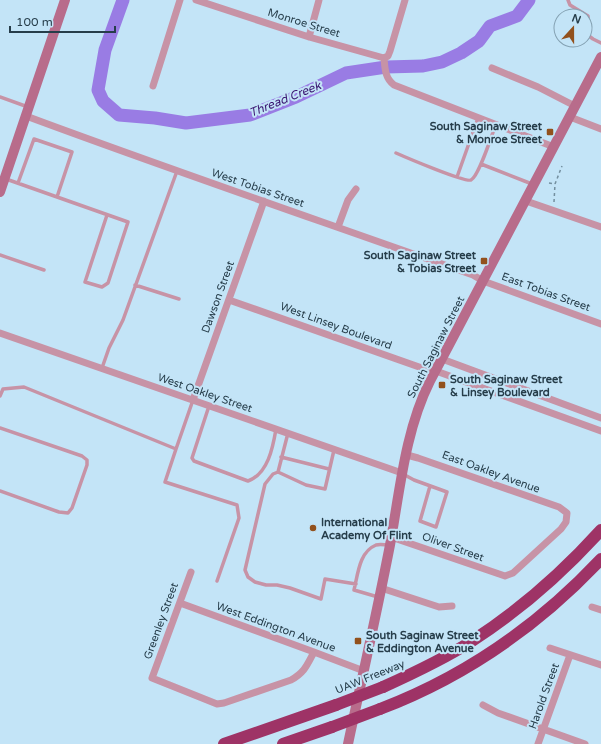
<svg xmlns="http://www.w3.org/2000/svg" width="601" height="744" font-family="'Varela Round',sans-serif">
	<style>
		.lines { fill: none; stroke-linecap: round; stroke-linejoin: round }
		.river { stroke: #997ce4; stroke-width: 13 }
		.path { stroke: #738f9f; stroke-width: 1.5; stroke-dasharray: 3 3; stroke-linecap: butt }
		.lane { stroke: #c793a6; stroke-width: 3.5 }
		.street { stroke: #c793a6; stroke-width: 7 }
		.secondary { stroke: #b86c8b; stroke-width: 10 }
		.highway { stroke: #9e3366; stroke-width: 12 }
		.highway-bridge { stroke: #9e3366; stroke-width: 12 }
		.poi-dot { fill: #92511d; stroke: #c3e4f7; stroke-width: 1.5 }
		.labels { text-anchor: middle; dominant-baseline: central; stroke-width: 4; stroke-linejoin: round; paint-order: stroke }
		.street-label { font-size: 11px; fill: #263d4a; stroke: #c3e4f7 }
		.poi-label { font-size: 11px; font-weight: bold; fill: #263d4a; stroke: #c3e4f7; text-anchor: start }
		.water-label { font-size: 12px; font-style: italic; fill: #391470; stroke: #c3e4f7 }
	</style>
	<rect width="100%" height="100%" fill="#c3e4f7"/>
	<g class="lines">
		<path class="river" d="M 123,0 L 105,50 L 98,90 L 103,101 L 119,115 L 155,118 L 186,123 L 250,115 L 296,97 L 346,73 L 386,67 L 423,66 L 442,62 L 461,53 L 479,41 L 490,26 L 517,16 L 529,0"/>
		<path class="path" d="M 549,183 L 555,184
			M 554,202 L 555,184 L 562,166"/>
		<path class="lane" d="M 568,0 L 570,5 L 588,16 L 588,19 L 585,25
			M 585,33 L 593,39 L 601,43
			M 0,97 L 28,107
			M 396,153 C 405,157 466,183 471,180 C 479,176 492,134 496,124
			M 481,164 L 532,184
			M 457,177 L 478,118
			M 6,179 L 128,222 L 108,283 L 102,287 L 85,282 L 107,215
			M 18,183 L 34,139 L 72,152 L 57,197
			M 0,255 L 44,270
			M 135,285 L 179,299
			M 102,368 L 109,348 L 123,320 L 177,171
			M 0,396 L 3,389 L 24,387 L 176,449 L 193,400
			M 209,406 L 192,458 L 194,461 L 248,481 C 268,474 273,447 276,429
			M 0,428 L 82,456 L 87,460 L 87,465 L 72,508 L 68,513 L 59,512 L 0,491
			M 176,449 L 165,482 L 237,505 L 239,518 L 217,581
			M 281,457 L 329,469
			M 278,472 L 273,474 L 265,484 L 245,570 L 248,577 L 255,582 L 266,585 L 277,585 L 290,588 L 321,599 L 325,579 L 356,584
			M 278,472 L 306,485 L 325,489 L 334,450
			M 278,472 L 288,433
			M 403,474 L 414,480 L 447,492 L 436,527 L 420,521 L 430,486
			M 378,597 L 354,590 C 358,574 359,552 376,545 C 380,544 385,545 389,545"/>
		<path class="street" d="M 196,0 L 309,37 L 384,58
			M 309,37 L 319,0
			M 384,58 C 385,69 385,78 394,85 L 554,147
			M 384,58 L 388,56 L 390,51 L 405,0
			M 492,68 L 538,87 L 575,106
			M 153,86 L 180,0
			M 26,116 C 174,171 324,222 473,275 L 483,281 L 601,324
			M 570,117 L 601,129
			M 526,201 L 601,227
			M 338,227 L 348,200 L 356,189
			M 229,300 L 422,368 L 436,371 L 601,431
			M 0,333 L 402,473
			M 442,359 L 601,418
			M 193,400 L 264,201
			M 391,537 L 505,576 L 513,573 L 561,529 L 566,522 L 567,513 L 559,507 L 418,458 L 407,455
			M 191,572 L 152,678 L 217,704 L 224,703 L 291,680 C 305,672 307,665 314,652
			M 381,588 L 439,607 L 452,606
			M 180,603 L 314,652 L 364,671
			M 592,607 L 601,610
			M 550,648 L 601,665
			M 483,705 L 498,713 L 585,744
			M 538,744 L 570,655"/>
		<path class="secondary" d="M 0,192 L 65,0
			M 348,744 C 362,678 377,612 390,545 C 400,490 405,431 430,381 L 601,57"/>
		<path class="highway" d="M 383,687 C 414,673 444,659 472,641 C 520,610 563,572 601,530
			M 380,709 C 464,677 539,625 601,559
			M 224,744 L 336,705
			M 283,744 L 332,727"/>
		<path class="highway-bridge" d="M 336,705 L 383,687
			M 332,727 L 380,709"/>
	</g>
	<g class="poi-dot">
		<rect x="546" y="128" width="8" height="8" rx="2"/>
		<rect x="480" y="257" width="8" height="8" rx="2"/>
		<rect x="438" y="381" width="8" height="8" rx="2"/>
		<circle cx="313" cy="528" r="4"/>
		<rect x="354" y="637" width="8" height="8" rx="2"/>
	</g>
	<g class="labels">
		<g class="street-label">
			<text transform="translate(304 23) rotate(17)">Monroe Street</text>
			<text transform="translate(258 188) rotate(19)">West Tobias Street</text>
			<text transform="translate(546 292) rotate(20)">East Tobias Street</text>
			<text transform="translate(218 297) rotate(-70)">Dawson Street</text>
			<text transform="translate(336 326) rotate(20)">West Linsey Boulevard</text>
			<text transform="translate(436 347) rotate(-63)">South Saginaw Street</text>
			<text transform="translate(205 393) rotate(19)">West Oakley Street</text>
			<text transform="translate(491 472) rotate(20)">East Oakley Avenue</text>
			<text transform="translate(453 547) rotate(20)">Oliver Street</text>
			<text transform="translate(161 621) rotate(-70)">Greenley Street</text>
			<text transform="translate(276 627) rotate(20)">West Eddington Avenue</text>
			<text transform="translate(370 677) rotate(-22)">UAW Freeway</text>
			<text transform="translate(544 696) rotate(-70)">Harold Street</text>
		</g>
		<g class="poi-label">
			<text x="542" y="126" text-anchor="end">South Saginaw Street<tspan x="542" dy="13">&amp; Monroe Street</tspan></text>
			<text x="476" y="255" text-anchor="end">South Saginaw Street<tspan x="476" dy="13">&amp; Tobias Street</tspan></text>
			<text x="450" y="379">South Saginaw Street<tspan x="450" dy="13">&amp; Linsey Boulevard</tspan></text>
			<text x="321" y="522">International<tspan x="321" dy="13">Academy Of Flint</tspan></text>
			<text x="366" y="635">South Saginaw Street<tspan x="366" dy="13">&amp; Eddington Avenue</tspan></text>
		</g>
		<g class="water-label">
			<text transform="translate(285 99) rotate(-22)">Thread Creek</text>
		</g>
	</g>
	<g transform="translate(573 28) rotate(21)"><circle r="19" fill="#c3e4f7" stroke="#84a1b2"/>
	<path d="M0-3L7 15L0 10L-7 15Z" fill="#92511d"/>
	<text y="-6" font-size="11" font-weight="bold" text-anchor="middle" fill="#263d4a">N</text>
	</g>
	<path d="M10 26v6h105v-6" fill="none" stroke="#263d4a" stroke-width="2"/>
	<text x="16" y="26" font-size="12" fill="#263d4a" stroke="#c3e4f7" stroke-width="3" paint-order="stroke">100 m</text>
</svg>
